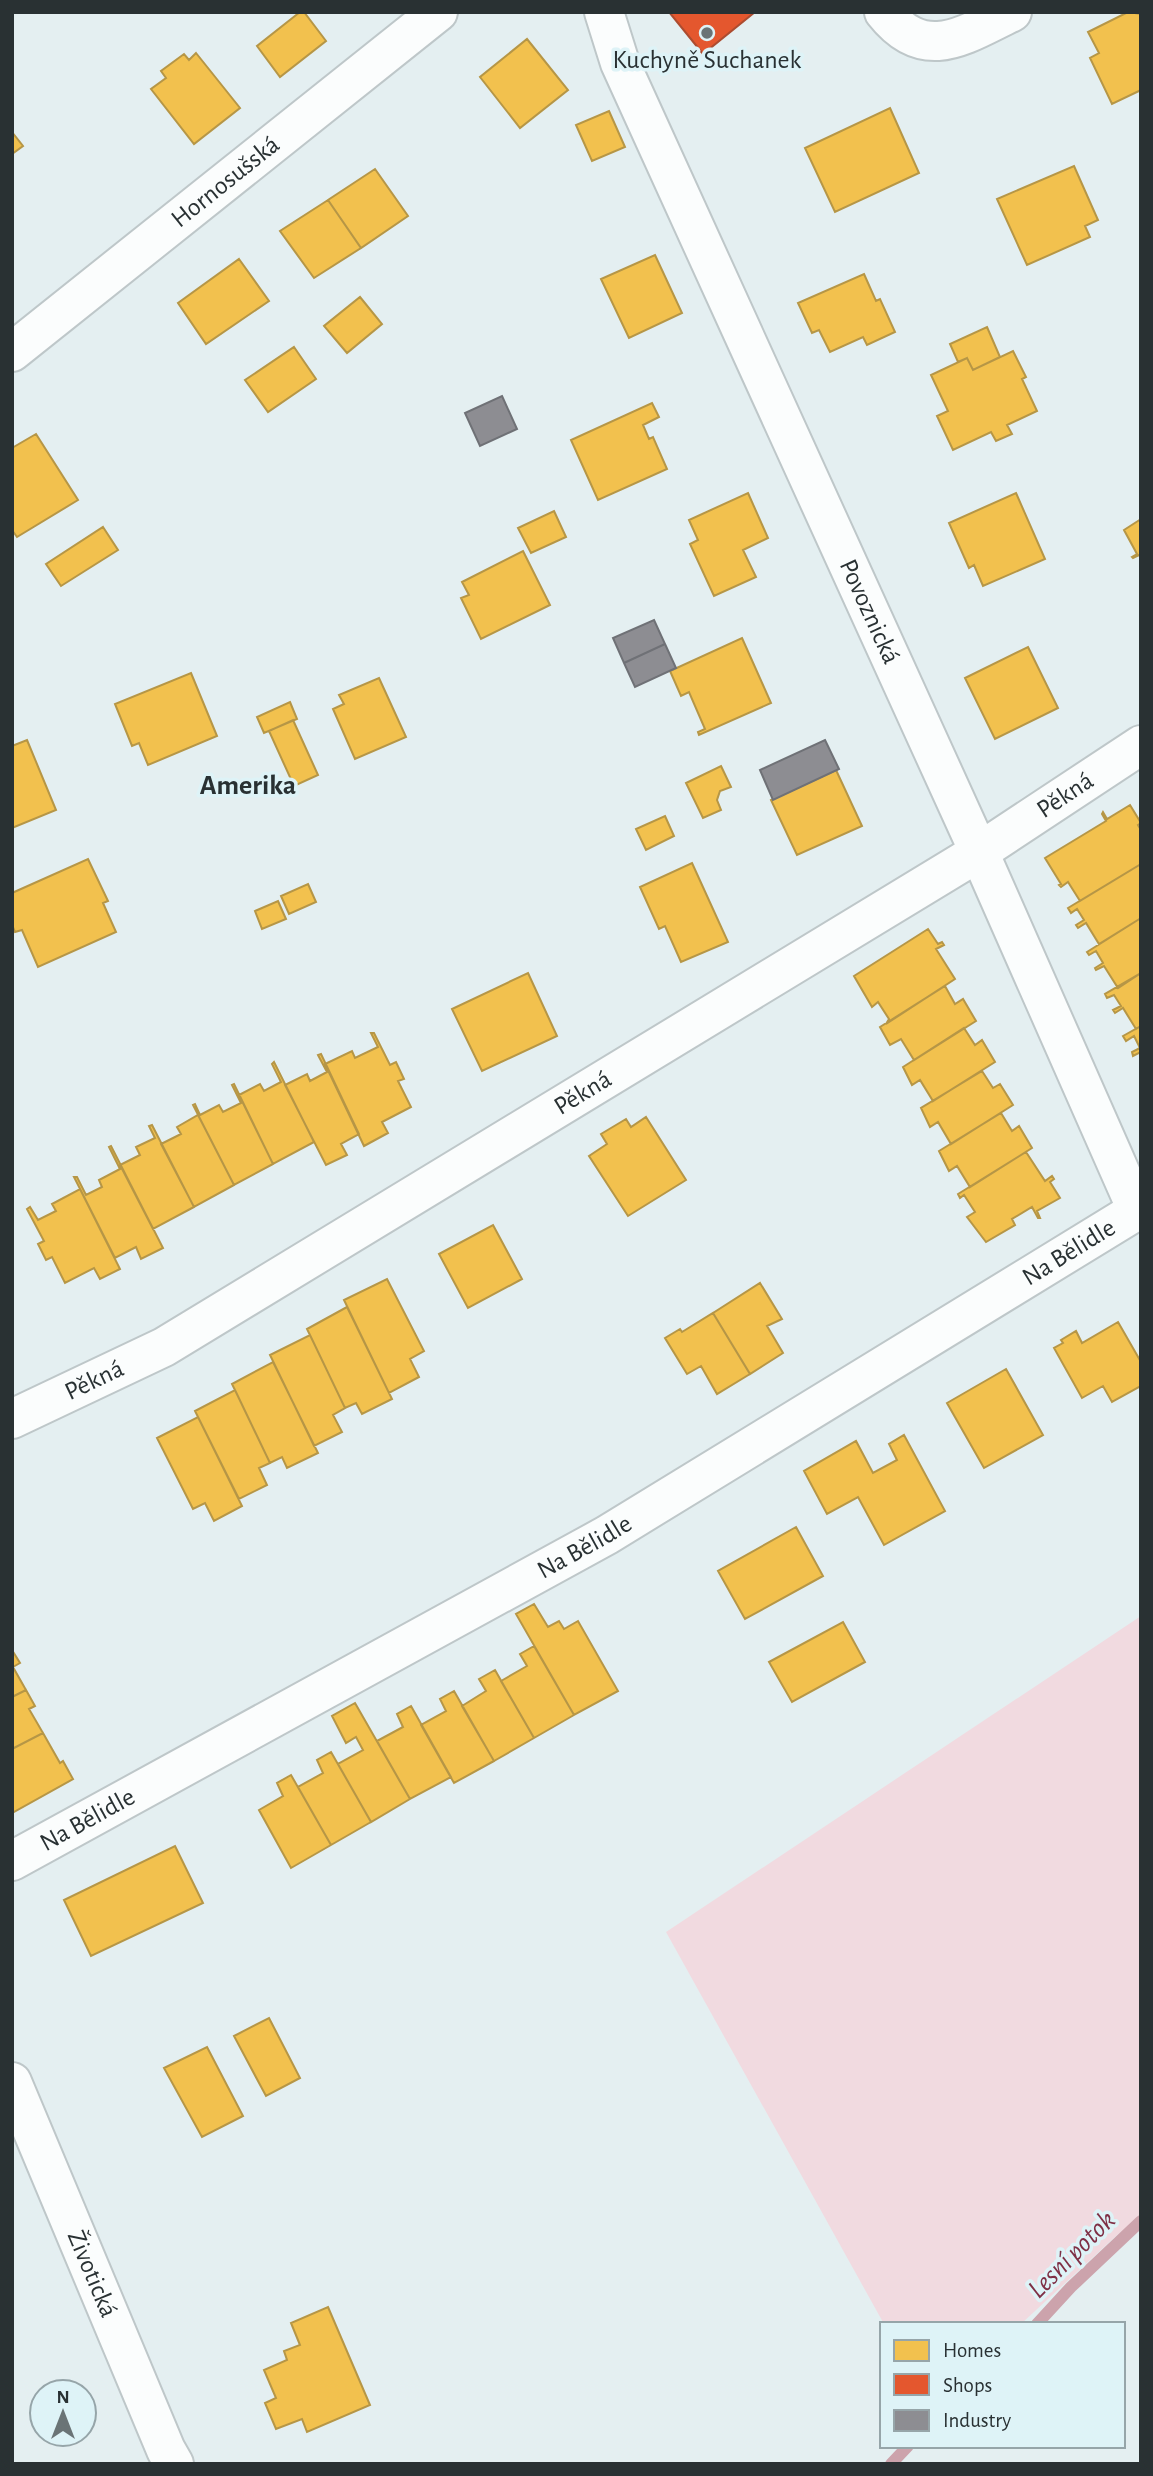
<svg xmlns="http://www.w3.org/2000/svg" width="1153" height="2476" font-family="'Alegreya Sans',sans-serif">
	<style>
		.green { fill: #f1dae0 }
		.homes { fill: #f2c14e; stroke: #b69646; stroke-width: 2 }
		.shops { fill: #e4572e; stroke: #ac4c30; stroke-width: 2 }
		.industry { fill: #8d8d92; stroke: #6f7176; stroke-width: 2 }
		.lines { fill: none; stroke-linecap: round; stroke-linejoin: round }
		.stream { stroke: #cca3ac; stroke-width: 12 }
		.minor-casing { stroke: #bec7c9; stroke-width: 42 }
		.tertiary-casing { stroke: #bec7c9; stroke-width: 42 }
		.minor { stroke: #fbfdfd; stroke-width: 38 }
		.tertiary { stroke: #fbfdfd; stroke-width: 38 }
		.poi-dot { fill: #6a7476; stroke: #def3f7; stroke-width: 2.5 }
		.labels { text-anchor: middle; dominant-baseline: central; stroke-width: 7; stroke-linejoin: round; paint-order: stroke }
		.poi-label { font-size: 26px; fill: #293133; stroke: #def3f7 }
		.street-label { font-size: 26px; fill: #293133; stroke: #def3f7 }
		.neighbourhood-label { font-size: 28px; font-weight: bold; fill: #293133; stroke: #def3f7 }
		.water-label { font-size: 28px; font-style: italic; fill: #7f3046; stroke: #def3f7 }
	</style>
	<rect width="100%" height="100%" fill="#e4eff1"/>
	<path class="green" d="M 1141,1616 L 1141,2217 L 1117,2235 L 1021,2324 L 884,2324 L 666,1932 Z"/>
	<path class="homes" d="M 300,12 L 304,12 L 326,41 L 280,77 L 257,46 Z
		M 1128,12 L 1141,14 L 1141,90 L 1112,104 L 1090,58 L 1099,53 L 1088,32 Z
		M 527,39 L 568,90 L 520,128 L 480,77 Z
		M 196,53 L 240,108 L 194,144 L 151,89 L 166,78 L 161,71 L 184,54 L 189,60 Z
		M 890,108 L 919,173 L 835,212 L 805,148 Z
		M 609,111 L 625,147 L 592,161 L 576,125 Z
		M 12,132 L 23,146 L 12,154 Z
		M 1074,166 L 1098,220 L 1085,226 L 1090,237 L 1027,265 L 997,199 Z
		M 375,169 L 408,216 L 361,248 L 328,200 Z
		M 328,200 L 361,248 L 314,278 L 280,231 Z
		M 655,255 L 682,313 L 629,338 L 601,279 Z
		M 239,259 L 269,301 L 206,344 L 178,303 Z
		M 864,274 L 876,301 L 880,299 L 895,332 L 867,345 L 863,337 L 830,352 L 819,330 L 812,333 L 798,303 Z
		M 360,297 L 382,324 L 347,353 L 324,326 Z
		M 987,327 L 1000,357 L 973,370 L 967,358 L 958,362 L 950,344 Z
		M 294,347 L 316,379 L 268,412 L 245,380 Z
		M 1013,351 L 1026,377 L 1022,379 L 1037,411 L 1007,425 L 1012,434 L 996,441 L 991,432 L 953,450 L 937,416 L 948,411 L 931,375 L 967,358 L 973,370 Z
		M 652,403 L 659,417 L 643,425 L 649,439 L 653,437 L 667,469 L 598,500 L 571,440 Z
		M 36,434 L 78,500 L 17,537 L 12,530 L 12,448 Z
		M 748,493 L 768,538 L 743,550 L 756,577 L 714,596 L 690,544 L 698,540 L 689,520 Z
		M 1016,493 L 1045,559 L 983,586 L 974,565 L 969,568 L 949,523 Z
		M 554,511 L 566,537 L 531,553 L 518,528 Z
		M 1141,519 L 1141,558 L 1139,555 L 1133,558 L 1132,557 L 1137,554 L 1124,530 Z
		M 103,527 L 118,550 L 61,586 L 46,564 Z
		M 523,551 L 550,605 L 481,639 L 461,598 L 469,595 L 462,582 Z
		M 742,638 L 771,703 L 699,735 L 698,732 L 705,729 L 689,692 L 681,696 L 670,671 Z
		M 1028,647 L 1058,708 L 995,739 L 965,678 Z
		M 191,673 L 217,736 L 148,765 L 139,743 L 132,746 L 115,704 Z
		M 379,678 L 406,737 L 355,759 L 333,709 L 344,704 L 339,695 Z
		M 290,702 L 297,719 L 264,733 L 257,717 Z
		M 293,720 L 318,775 L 294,786 L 269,731 Z
		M 27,740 L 56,810 L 12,828 L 12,746 Z
		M 721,766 L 731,787 L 720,791 L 717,800 L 721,810 L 703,818 L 686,783 Z
		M 836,770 L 862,826 L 797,855 L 771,800 Z
		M 1130,805 L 1141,823 L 1138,825 L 1141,830 L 1141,864 L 1080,901 L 1068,882 L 1061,887 L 1059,885 L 1061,884 L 1045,858 L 1106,821 L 1102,814 L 1103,812 L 1107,819 Z
		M 665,816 L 674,836 L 646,850 L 636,829 Z
		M 88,859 L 108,901 L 103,903 L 116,932 L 38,967 L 22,930 L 15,932 L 12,925 L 12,893 Z
		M 692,863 L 728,942 L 681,962 L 665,926 L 659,929 L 640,887 Z
		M 1141,864 L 1141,918 L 1099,944 L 1086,923 L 1078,928 L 1076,925 L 1084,920 L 1077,909 L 1071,913 L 1068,908 Z
		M 308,884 L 316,902 L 289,914 L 281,896 Z
		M 278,901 L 286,919 L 262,929 L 255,911 Z
		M 1141,918 L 1141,973 L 1118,988 L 1104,966 L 1096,970 L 1095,968 L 1103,963 L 1096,951 L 1089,955 L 1087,952 Z
		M 928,929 L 938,944 L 942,942 L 944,945 L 936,949 L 955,979 L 886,1024 L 889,1019 L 878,1002 L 872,1007 L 854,976 Z
		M 528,973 L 557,1036 L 482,1071 L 452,1009 Z
		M 1141,973 L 1141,1026 L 1136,1029 L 1123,1008 L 1115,1013 L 1113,1010 L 1121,1006 L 1114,995 L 1107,998 L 1105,994 Z
		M 945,986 L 955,1004 L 963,999 L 976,1021 L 914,1060 L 901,1039 L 890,1045 L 880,1027 Z
		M 1141,1026 L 1141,1052 L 1133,1056 L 1132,1052 L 1140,1048 L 1134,1036 L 1126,1041 L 1123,1036 Z
		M 964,1028 L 975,1045 L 982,1040 L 995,1062 L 933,1101 L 920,1080 L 912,1085 L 903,1067 Z
		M 371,1033 L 374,1033 L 390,1065 L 396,1062 L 404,1079 L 398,1081 L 411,1107 L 382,1122 L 388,1133 L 364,1146 L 325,1064 L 352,1051 L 355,1058 L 378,1047 Z
		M 321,1054 L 359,1134 L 341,1144 L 347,1155 L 326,1165 L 285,1085 L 307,1074 L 310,1081 L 327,1072 L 318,1055 Z
		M 274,1062 L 314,1142 L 273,1164 L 239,1095 L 260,1084 L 264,1091 L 281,1082 L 272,1064 Z
		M 982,1071 L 993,1088 L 1000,1084 L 1013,1105 L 951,1144 L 938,1122 L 930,1127 L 921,1108 Z
		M 234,1084 L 273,1164 L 234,1185 L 193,1105 L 195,1104 L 200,1115 L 219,1105 L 223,1112 L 241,1103 L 232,1085 Z
		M 1001,1113 L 1012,1131 L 1019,1126 L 1032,1148 L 970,1187 L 957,1166 L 949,1171 L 939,1151 Z
		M 198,1115 L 234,1185 L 194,1207 L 161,1144 L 181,1134 L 177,1127 Z
		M 646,1117 L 686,1180 L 628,1216 L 589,1156 L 607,1144 L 601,1134 L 626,1119 L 631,1127 Z
		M 152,1125 L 194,1207 L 153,1229 L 120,1165 L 140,1155 L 136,1147 L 155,1138 L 149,1126 Z
		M 111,1146 L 163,1248 L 141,1259 L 136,1247 L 115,1258 L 74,1177 L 77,1177 L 86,1195 L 102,1187 L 99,1180 L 120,1169 L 109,1147 Z
		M 1026,1152 L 1045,1181 L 1052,1176 L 1054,1179 L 1050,1182 L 1060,1198 L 1037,1211 L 1040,1218 L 1038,1218 L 1032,1207 L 1012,1219 L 1015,1225 L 986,1242 L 967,1217 L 975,1212 L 964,1195 L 960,1198 L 958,1194 Z
		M 80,1189 L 120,1269 L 100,1279 L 94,1268 L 65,1283 L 52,1257 L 46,1260 L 38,1244 L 44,1241 L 27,1209 L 30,1207 L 38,1220 L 56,1211 L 52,1204 Z
		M 493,1225 L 522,1279 L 468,1308 L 439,1254 Z
		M 387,1279 L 424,1351 L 410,1359 L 419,1377 L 389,1393 L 344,1300 Z
		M 760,1283 L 782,1319 L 767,1326 L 783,1353 L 750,1374 L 713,1313 Z
		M 347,1307 L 392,1399 L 362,1414 L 356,1403 L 345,1408 L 307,1329 Z
		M 713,1313 L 750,1374 L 717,1394 L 701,1366 L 687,1374 L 665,1338 L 680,1329 L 682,1332 Z
		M 1118,1322 L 1141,1362 L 1141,1386 L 1112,1402 L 1103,1386 L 1082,1398 L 1054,1348 L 1063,1343 L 1061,1340 L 1076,1331 L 1082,1343 Z
		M 310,1335 L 345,1408 L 333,1415 L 342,1432 L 314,1446 L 270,1355 Z
		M 273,1362 L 318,1453 L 287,1468 L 282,1457 L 270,1463 L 232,1384 Z
		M 1006,1369 L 1043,1435 L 984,1468 L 947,1403 Z
		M 235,1390 L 270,1463 L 259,1468 L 267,1485 L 239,1499 L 195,1411 Z
		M 198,1417 L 242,1506 L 214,1521 L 205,1503 L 193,1509 L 157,1438 Z
		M 904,1435 L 945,1511 L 884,1545 L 858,1497 L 827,1514 L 804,1471 L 856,1441 L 873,1473 L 897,1460 L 889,1444 Z
		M 796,1527 L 823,1576 L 745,1619 L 718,1571 Z
		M 534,1604 L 548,1627 L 559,1621 L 564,1629 L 578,1621 L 618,1691 L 574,1715 L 516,1614 Z
		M 843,1622 L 865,1662 L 792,1702 L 769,1662 Z
		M 534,1646 L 574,1715 L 534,1738 L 501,1681 L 527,1666 L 520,1654 Z
		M 12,1650 L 20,1663 L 13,1667 L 26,1690 L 12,1697 Z
		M 495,1670 L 534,1738 L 494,1761 L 462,1706 L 486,1691 L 479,1679 Z
		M 26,1690 L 35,1706 L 29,1709 L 43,1733 L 12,1749 L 12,1697 Z
		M 454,1691 L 494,1761 L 454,1783 L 421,1725 L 446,1711 L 440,1699 Z
		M 355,1703 L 410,1799 L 371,1822 L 338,1764 L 363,1750 L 356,1737 L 346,1743 L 332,1716 Z
		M 411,1706 L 451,1777 L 410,1799 L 377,1741 L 403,1727 L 397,1714 Z
		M 43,1733 L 60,1763 L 63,1761 L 73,1779 L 12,1813 L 12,1749 Z
		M 331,1752 L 371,1822 L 331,1845 L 298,1787 L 323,1773 L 317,1760 Z
		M 291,1775 L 331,1845 L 291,1868 L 259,1810 L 283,1796 L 277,1783 Z
		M 175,1846 L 203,1903 L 91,1956 L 64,1900 Z
		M 269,2018 L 300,2078 L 266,2096 L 234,2036 Z
		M 207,2047 L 243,2116 L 202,2137 L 164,2068 Z
		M 328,2307 L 370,2405 L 307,2432 L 302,2419 L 276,2429 L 265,2403 L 276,2398 L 264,2370 L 287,2360 L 284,2351 L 300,2345 L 291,2323 Z"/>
	<path class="shops" d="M 669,12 L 755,12 L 703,54 Z"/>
	<path class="industry" d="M 502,396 L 517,429 L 480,446 L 465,413 Z
		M 654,620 L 665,644 L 624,663 L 613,638 Z
		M 665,644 L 676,668 L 635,687 L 624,663 Z
		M 825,740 L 839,769 L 773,800 L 760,770 Z"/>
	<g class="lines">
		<path class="stream" d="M 1037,2324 L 1071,2287 L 1141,2221
			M 891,2464 L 908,2446"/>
		<g class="minor-casing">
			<g id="minor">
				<path id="s1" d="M 604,12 L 620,63 L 979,852 L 1137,1210"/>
				<path d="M 884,12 C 925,64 964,35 1012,12"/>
				<path id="s2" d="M 12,1419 L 164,1347 L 979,852 L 1141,745"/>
				<path id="s3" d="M 12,1861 L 607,1535 L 1141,1208"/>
				<path id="s4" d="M 12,2082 L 166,2450 L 174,2464"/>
			</g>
		</g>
		<g class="tertiary-casing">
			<g id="tertiary">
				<path id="s5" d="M 12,352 L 438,12"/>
			</g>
		</g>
		<use href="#minor" class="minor"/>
		<use href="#tertiary" class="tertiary"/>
	</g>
	<circle class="poi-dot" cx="707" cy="33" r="7"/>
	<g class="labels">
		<g class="poi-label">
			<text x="707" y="60">Kuchyně Suchanek</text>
		</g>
		<g class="street-label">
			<text stroke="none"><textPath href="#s5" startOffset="273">Hornosušská</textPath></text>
			<text stroke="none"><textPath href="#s1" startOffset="656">Povoznická</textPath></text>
			<text stroke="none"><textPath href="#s2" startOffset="1225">Pěkná</textPath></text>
			<text stroke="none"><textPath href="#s2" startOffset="658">Pěkná</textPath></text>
			<text stroke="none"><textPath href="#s3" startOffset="1220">Na Bělidle</textPath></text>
			<text stroke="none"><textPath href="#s2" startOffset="91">Pěkná</textPath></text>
			<text stroke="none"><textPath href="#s3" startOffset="653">Na Bělidle</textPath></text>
			<text stroke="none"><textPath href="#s3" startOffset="86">Na Bělidle</textPath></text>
			<text stroke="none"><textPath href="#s4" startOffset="208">Životická</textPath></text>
		</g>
		<g class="neighbourhood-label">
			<text x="248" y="786">Amerika</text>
		</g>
		<g class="water-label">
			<text transform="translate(1072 2255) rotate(-45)">Lesní potok</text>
		</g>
	</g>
	<rect width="1153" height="2476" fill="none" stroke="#293133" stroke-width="28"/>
	<rect x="880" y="2322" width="245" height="126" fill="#def3f7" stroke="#96a5a9" stroke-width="2"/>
	<rect x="894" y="2340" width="35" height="21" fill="#f2c14e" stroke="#96a5a9" stroke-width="2"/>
	<text x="943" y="2357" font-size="21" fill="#293133">Homes</text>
	<rect x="894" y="2374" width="35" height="21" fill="#e4572e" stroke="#96a5a9" stroke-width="2"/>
	<text x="943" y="2392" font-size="21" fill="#293133">Shops</text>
	<rect x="894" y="2410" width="35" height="21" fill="#8d8d92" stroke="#96a5a9" stroke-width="2"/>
	<text x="943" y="2427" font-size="21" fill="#293133">Industry</text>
	<g transform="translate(63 2413)"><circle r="33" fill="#def3f7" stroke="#96a5a9" stroke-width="2"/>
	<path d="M0-5L12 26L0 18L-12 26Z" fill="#6a7476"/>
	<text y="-10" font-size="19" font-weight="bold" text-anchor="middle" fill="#293133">N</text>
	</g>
</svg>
